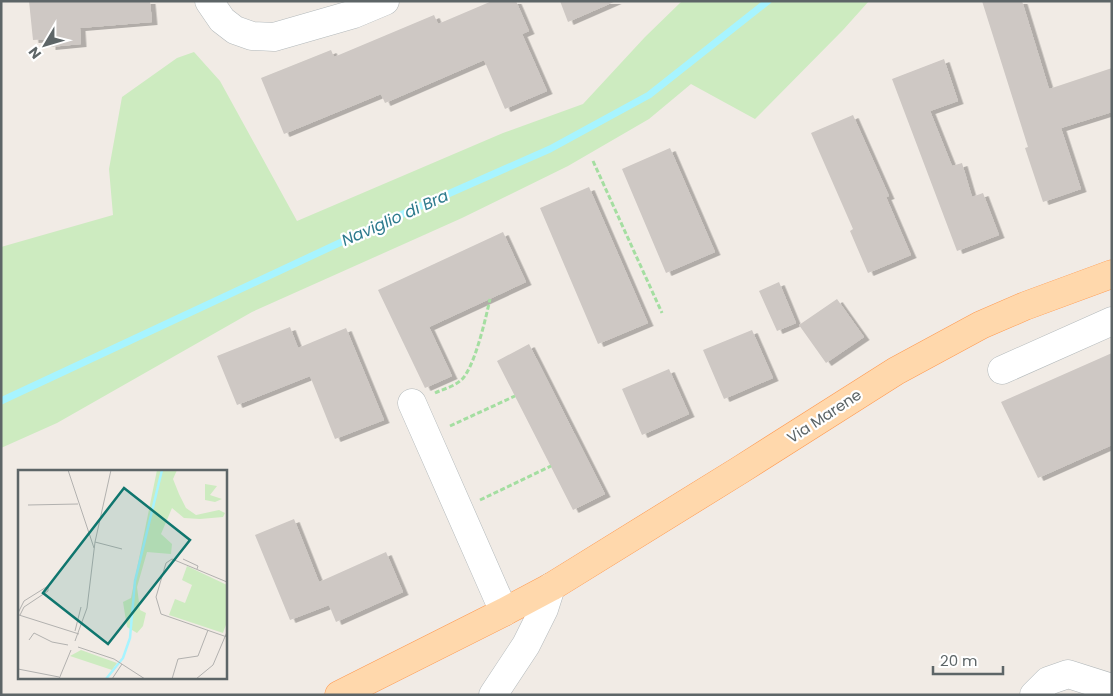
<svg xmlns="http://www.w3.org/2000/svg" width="1113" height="696" font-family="Poppins,sans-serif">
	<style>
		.green { fill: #cdebc0 }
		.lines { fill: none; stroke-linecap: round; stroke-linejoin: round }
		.stream { stroke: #a7f4ff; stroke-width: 7 }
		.building { fill: #cec8c4; filter: url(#shadow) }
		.minor-casing { stroke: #b3b9bb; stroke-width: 29 }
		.major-casing { stroke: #ff9950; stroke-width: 29 }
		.path { stroke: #a4dea1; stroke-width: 3; stroke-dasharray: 5 2.5; stroke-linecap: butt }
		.minor { stroke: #fff; stroke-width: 28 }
		.major { stroke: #ffd8ac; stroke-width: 28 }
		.labels { text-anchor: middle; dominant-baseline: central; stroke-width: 4.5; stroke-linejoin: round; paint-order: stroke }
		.street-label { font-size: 15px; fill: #5d6567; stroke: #fff }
		.water-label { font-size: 16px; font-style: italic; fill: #2d7a8d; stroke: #fff }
		.inset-river { fill: none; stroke: #a7f4ff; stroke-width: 2.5 }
		.inset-road { fill: none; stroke: #b2b1af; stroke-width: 1 }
		.view { fill: #0f766e; fill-opacity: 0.15; stroke: #0f766e; stroke-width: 2.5 }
		.inset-edge { fill: none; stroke: #5d6567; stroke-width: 2.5 }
	</style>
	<defs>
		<filter id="shadow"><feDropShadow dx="5.5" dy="3" stdDeviation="0" flood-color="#0004"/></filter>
	</defs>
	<rect width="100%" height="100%" fill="#f1ebe5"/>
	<path class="green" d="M 682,1 L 869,1 L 843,30 L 755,119 L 691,84 L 649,119 L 568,166 L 462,218 L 252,312 L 57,423 L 1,448 L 1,247 L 113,215 L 109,169 L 122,97 L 177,58 L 194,52 L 220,81 L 297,221 L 503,133 L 583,104 L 645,37 Z"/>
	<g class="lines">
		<path class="stream" d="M 1,401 L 380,224 L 550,149 L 649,95 L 768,1"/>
	</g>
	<path class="building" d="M 29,1 L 150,1 L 152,22 L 80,28 L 81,44 L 50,47 L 50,39 L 33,40 Z
		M 492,1 L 516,1 L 529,31 L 522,34 L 547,91 L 505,109 L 484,60 L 385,103 L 381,94 L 284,134 L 261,78 L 331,50 L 334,57 L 434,15 L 438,24 Z
		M 560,1 L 616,1 L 568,22 Z
		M 982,1 L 1022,1 L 1049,89 L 1112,68 L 1112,112 L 1061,128 L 1081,189 L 1043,202 L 1025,148 L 1028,147 Z
		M 944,59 L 958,101 L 930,111 L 952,166 L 962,163 L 972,197 L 983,193 L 999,235 L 957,251 L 892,79 Z
		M 853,115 L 889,196 L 886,197 L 911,255 L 868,273 L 850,231 L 853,229 L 811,133 Z
		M 670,148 L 715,252 L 666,273 L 622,169 Z
		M 589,187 L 648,323 L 598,344 L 540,208 Z
		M 503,232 L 526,282 L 429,327 L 452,376 L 425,388 L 378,290 Z
		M 779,282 L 796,323 L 777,331 L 759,291 Z
		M 837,299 L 864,337 L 826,363 L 799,325 Z
		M 290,327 L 298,348 L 346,328 L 384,420 L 335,439 L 310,376 L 237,405 L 217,356 Z
		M 752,330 L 773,378 L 724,399 L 703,350 Z
		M 529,344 L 605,494 L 573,510 L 497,361 Z
		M 1112,353 L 1112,445 L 1038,478 L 1001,402 Z
		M 669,369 L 689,414 L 642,435 L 622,389 Z
		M 294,519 L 319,582 L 386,552 L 403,592 L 336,622 L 329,605 L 290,620 L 255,535 Z"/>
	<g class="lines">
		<g class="minor-casing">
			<path id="minor" d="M 209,1 L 222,20 L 235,30 L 252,36 L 274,37 L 354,14 L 385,1
				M 1002,370 L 1112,321
				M 412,403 L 504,612
				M 493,695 L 526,645 L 544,609 L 551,587
				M 1034,695 L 1048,681 L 1068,674 L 1112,688"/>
		</g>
		<g class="major-casing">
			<path id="major" d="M 339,695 L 504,612 L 551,587 L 740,470 L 896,371 L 981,325 L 1025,306 L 1112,274"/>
		</g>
		<path class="path" d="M 593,161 L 662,313
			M 435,393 C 443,389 453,387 460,381 C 474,371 486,317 490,299
			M 450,426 L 515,396
			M 480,500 L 551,466"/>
		<use href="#minor" class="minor"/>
		<use href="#major" class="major"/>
	</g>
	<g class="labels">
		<g class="street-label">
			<text transform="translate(824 416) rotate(-33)">Via Marene</text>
		</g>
		<g class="water-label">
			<text transform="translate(395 218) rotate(-24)">Naviglio di Bra</text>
		</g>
	</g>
	<g transform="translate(18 470)">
		<rect width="209" height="209" fill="#f1ebe5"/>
		<path d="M 139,0 L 159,0 L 155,9 L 161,24 L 168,38 L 178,45 L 201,40 L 207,43 L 205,47 L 182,49 L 166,48 L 154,38 L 143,64 L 154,74 L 153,84 L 129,82 L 119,117 L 122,140 L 128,143 L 125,156 L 119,163 L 109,157 L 105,132 L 113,128 ZM 187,14 L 199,16 L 192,25 L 204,29 L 197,32 L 187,30 ZM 169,96 L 209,115 L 209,152 L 205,163 L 151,145 L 157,129 L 167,133 L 174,115 L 164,110 ZM 63,180 L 99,193 L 94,200 L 52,186 Z" fill="#cdebc0"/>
		<path class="inset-river" d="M 88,209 L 105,188 L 112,168 L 117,111 L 144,0"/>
		<path class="inset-road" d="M 50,0 L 76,78M 10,35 L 60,34M 77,72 L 104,79M 165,89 L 180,96 L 179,99M 209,112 L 154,89 L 148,93 L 138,127 L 143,144 L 209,167M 0,143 L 6,131 L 30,116 L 30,121 L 6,137 L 2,145M 1,145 L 61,164M 57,161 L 63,137M 11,170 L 16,163 L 34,172 L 50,175M 57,171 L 69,138 L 77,72 L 93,0M 60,177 L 96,189 L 127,209M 0,199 L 41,207M 41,209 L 53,180M 94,209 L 104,194M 154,209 L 160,189 L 180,186 L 190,160M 178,209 L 195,195 L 209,162"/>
		<path class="view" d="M 106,18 L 172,70 L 90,174 L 25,123 Z"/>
		<rect width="209" height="209" class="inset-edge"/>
	</g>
	<rect width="1113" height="696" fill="none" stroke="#5d6567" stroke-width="5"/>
	<g transform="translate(45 45) rotate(232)" stroke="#ffffff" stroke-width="4" paint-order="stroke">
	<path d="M0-4L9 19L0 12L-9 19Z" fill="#5d6567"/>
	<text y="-8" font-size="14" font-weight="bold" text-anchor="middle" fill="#5d6567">N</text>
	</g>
	<path d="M933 666v8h70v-8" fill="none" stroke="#5d6567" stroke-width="2.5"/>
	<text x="940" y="666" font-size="15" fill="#5d6567" stroke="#ffffff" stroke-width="4" paint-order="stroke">20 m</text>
</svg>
